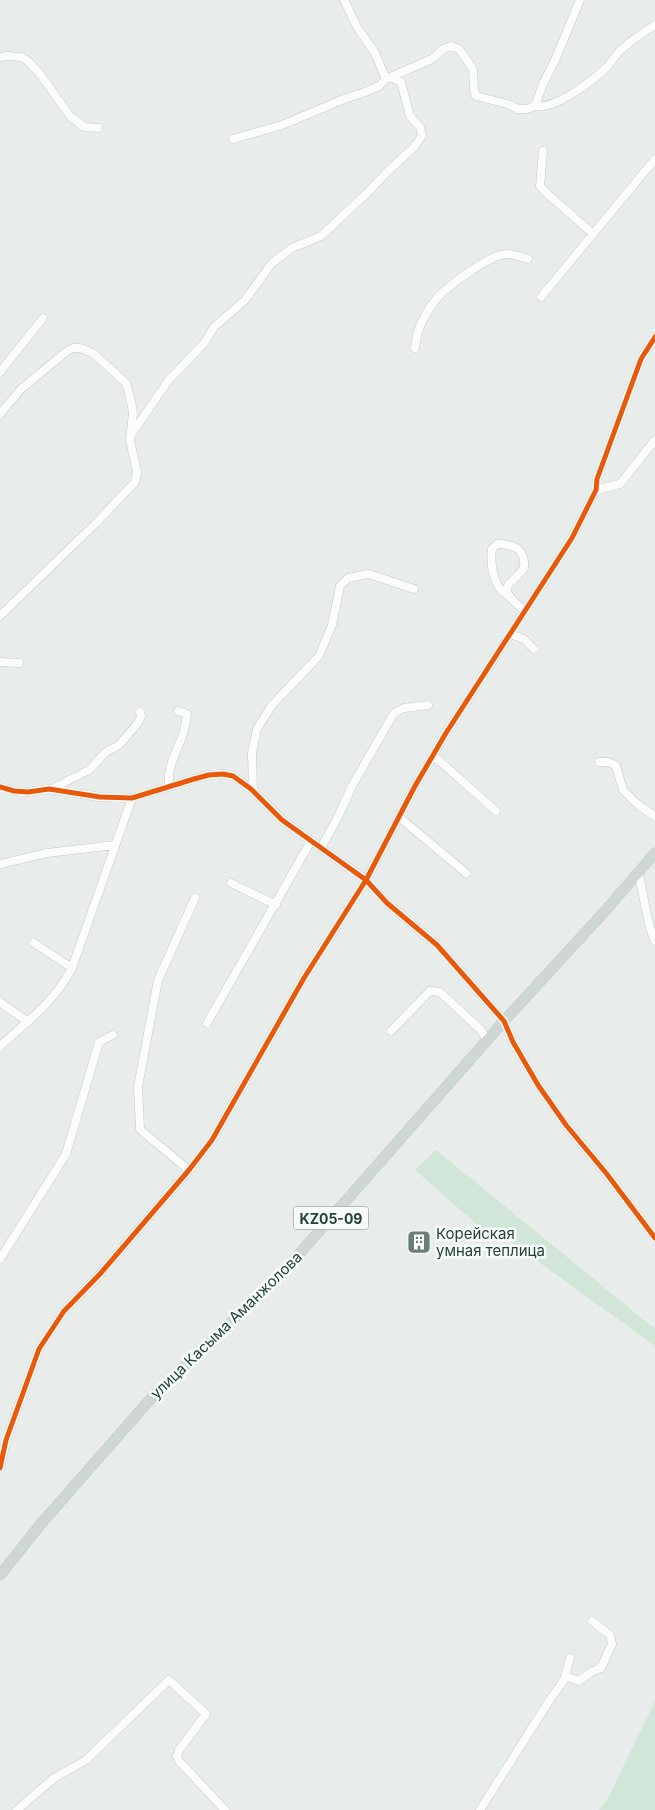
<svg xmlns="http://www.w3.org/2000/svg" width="655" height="1810" font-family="Inter,sans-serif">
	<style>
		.green { fill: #d1e6d8 }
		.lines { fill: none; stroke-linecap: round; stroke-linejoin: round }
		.minor-casing { stroke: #c5cac8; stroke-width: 9 }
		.major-casing { stroke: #c3ccc9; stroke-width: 11 }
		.minor { stroke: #fcfcfc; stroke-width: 8 }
		.major { stroke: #cfd7d5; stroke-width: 10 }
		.cycleway-casing { stroke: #f7fbf9; stroke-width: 8 }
		.cycleway { stroke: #e8590c; stroke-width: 5 }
		.labels { text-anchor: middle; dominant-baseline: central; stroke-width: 5; stroke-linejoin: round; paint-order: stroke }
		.shield { fill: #f7fbf9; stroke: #637a73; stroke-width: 1 }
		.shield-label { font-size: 14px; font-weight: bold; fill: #24423a }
		.poi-label { font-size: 15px; fill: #24423a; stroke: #f7fbf9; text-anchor: start }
		.street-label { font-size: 15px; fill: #24423a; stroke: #f7fbf9 }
	</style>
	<rect width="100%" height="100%" fill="#e8edeb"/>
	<path class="green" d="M 436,1150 L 655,1329 L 655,1346 L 507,1239 L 490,1236 L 415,1170 Z
		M 655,1701 L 655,1810 L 599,1810 L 608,1798 Z"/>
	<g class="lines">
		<g class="minor-casing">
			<path id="minor" d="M 344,0 L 357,27 L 375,53 L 386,79 L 432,59 L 443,49 L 451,46 L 459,49 L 473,69 L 474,90 L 476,96 L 507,104 L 518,109 L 527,109 L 535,106
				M 580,0 L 556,58 L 543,84 L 535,106 C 555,110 592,81 606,68 C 612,62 616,53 623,48 C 633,39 644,32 655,25
				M 0,57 L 8,56 L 22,57 L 28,61 L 40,74 L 70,116 L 84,127 L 98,128
				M 233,139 L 282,125 L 344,99 L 365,92 L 379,86 L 386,79
				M 543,151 L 540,186 C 547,195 557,202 566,210 C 575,217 583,227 593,233
				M 541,297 L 655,159
				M 415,348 C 416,332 424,315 434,302 C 444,288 489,255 506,254 C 513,254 522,257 528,259
				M 0,372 L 43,318
				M 0,414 L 21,389 L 67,351 L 73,348 L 80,348 L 93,353 L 126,383 L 130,397 L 133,413 L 130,440 L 137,472 L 135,482 L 96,523 L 0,616
				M 131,435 L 168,381 L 205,342 L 214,327 L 245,300 L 272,263 L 292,248 L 321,236 L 368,192 L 386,173 L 414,147 L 422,136 L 420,127 L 410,116 L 401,82 L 391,77
				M 596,490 L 620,484 L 655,440
				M 509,596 C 493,589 490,564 492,549 L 497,544 C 514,544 526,549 524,568 C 520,574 514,579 509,584 C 501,594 519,605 525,611
				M 510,634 L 524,639 L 534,649
				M 0,662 L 19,663
				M 434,756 L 496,811
				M 599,762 L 609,762 L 616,766 L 623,790 L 636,803 L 655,817
				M 169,785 C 167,767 177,751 183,734 C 185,728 186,721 187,714 L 178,711
				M 0,787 L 14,791 L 28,792 L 49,789 L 100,797 L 132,798 L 194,779 L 209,775 L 223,774 L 233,776 L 251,789 L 282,820 L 366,880 L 387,903 L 437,945 L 504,1021 L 513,1042 L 538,1085 L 566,1125 L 606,1173 L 655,1238
				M 51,789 L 89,770 L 106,752 L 119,745 L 138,723 L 141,716 L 140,712
				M 253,790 L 252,753 L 257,729 L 272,705 L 319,656 L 332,625 L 340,586 L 348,578 L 369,574 L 414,589
				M 399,817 L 466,873
				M 321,848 L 338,817 L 352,786 L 394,713 L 404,708 L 428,705
				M 0,864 L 47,853 L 115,845
				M 638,873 C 645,895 645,920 655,941
				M 231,883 L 276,905
				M 34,943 L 72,968
				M 0,1002 L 28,1022
				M 207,1023 L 311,841
				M 391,1031 L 430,991 L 440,992 L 481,1030 L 487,1040
				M 0,1046 C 27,1022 55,1001 72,968 L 132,798
				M 189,1170 L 144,1133 L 140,1129 L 138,1087 L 158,980 L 195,898
				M 0,1259 L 66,1154 L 99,1042 L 113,1035
				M 0,1468 L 6,1440 L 39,1349 L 64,1311 L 100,1274 L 189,1170 L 212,1140 L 304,978 L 366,880 L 415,786 L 446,733 L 572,538 L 596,490 L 597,479 L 641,359 L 655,337
				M 565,1676 L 579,1681 L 591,1672 L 601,1668 L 612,1644 L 610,1635 L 592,1621
				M 17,1810 L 54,1778 L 86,1760 L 169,1680 L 206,1714 L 179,1750 L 177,1756 L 179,1761 L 225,1810
				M 480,1810 L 549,1701 L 564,1680 L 570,1658"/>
		</g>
		<g class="major-casing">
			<path id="major" d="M 0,1575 L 40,1525 L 154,1395 L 278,1278 L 504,1021 L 606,910 L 655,853"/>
		</g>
		<use href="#minor" class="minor"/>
		<use href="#major" class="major"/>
		<g class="cycleway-casing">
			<path id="cycleway" d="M 0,787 L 14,791 L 28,792 L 49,789 L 100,797 L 132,798 L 194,779 L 209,775 L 223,774 L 233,776 L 251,789 L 282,820 L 366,880 L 387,903 L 437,945 L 504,1021 L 513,1042 L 538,1085 L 566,1125 L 606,1173 L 655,1238
				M 0,1468 L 6,1440 L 39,1349 L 64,1311 L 100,1274 L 189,1170 L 212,1140 L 304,978 L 366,880 L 415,786 L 446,733 L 572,538 L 596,490 L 597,479 L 641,359 L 655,337"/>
		</g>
		<use href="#cycleway" class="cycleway"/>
	</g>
	<defs>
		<g id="building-square" transform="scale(1.25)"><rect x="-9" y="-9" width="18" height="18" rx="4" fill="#697e78" stroke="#f7fbf9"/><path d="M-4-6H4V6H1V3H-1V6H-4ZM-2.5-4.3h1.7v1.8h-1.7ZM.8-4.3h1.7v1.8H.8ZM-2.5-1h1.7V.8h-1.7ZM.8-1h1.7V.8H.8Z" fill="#fff"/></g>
	</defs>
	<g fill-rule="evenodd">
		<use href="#building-square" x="419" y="1242"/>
	</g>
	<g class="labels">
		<rect class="shield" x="293.5" y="1206.5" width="75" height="23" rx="4"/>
		<g class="shield-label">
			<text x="331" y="1218">KZ05-09</text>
		</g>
		<g class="poi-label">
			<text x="436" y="1233">Корейская<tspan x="436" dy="17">умная теплица</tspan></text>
		</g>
		<g class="street-label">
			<text transform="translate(226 1325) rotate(-44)">улица Касыма Аманжолова</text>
		</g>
	</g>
</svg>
